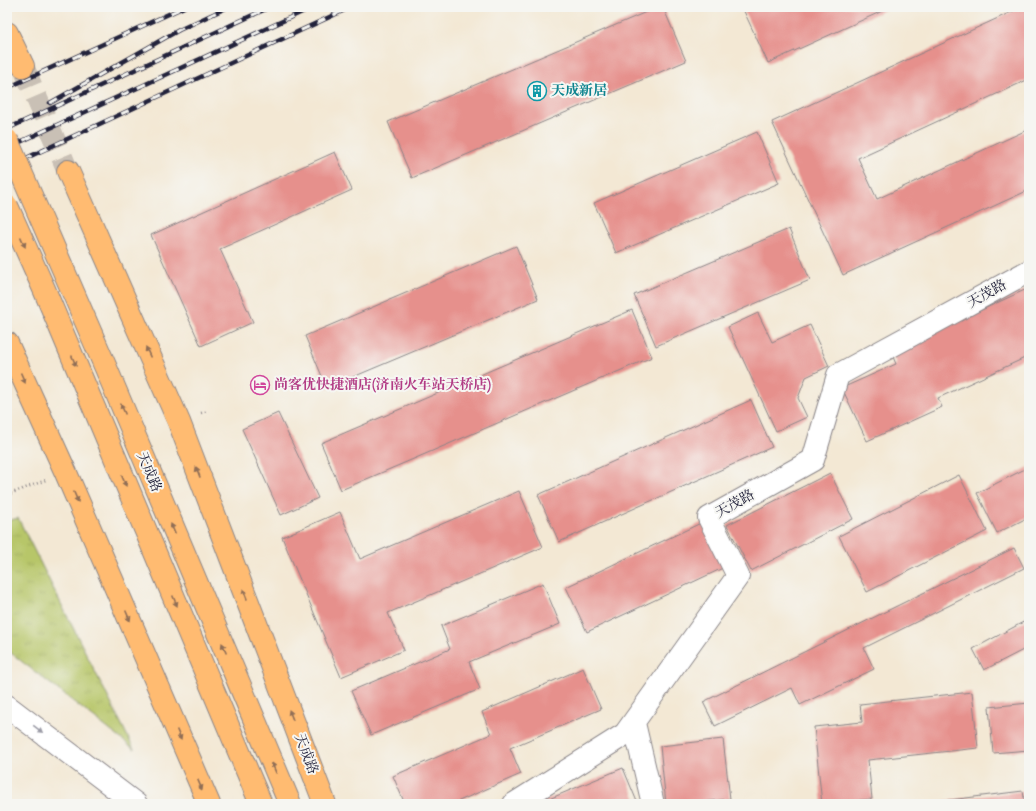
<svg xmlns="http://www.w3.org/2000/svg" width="1036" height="811" font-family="'IM FELL English','Noto Serif SC',serif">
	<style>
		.park { fill: url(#park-tufts); stroke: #6c7452 }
		.building { fill: #e6908c }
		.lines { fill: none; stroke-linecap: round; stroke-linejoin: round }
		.primary-tunnel { stroke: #c9c0b5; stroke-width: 22; stroke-dasharray: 22 11; stroke-linecap: butt }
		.street-casing { stroke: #8a8588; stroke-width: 24 }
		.primary-casing { stroke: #8a8588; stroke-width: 24 }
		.path { stroke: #8a8588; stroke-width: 2.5; stroke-dasharray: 1 3; stroke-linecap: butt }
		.street { stroke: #fff; stroke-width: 22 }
		.primary { stroke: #ffbb71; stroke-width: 22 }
		.rail-casing { stroke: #22223b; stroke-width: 4.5 }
		.rail { stroke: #f6f6f2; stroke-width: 3; stroke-dasharray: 9; stroke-linecap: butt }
		.highway-bridge-casing { stroke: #8a8588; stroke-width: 24; stroke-linecap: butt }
		.highway-bridge { stroke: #ffbb71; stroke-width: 22 }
		.oneway { fill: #906e56 }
		.oneway2 { fill: #9c9ca7 }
		.labels { text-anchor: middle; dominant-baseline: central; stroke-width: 4; stroke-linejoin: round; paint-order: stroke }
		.culture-label { font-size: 14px; font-weight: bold; fill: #0d838f; stroke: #f6f6f2; text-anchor: start }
		.street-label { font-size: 14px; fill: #22223b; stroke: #f6f6f2 }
		.hotel-label { font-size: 14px; font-weight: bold; fill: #b23c85; stroke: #f6f6f2; text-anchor: start }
	</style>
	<defs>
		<pattern id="park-tufts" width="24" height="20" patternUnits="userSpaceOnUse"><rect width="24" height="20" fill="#b7c669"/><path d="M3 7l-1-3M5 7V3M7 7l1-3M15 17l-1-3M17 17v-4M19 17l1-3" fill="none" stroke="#9daa5c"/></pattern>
	</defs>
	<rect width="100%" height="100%" fill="#f6f6f2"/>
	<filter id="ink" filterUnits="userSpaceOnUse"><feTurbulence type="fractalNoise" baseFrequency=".025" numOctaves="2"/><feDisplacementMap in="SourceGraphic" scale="8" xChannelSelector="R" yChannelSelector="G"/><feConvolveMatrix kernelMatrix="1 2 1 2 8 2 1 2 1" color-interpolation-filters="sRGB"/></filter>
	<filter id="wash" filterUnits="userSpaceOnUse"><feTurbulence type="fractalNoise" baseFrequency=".012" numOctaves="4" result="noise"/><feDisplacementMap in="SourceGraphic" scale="16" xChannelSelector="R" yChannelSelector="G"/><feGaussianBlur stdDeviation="0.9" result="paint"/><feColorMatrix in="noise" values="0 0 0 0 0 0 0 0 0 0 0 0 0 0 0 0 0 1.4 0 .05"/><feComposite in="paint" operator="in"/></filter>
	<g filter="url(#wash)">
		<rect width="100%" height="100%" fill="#f3e8d4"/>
		<path class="park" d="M 18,518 L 134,749 L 7,650 L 7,521 Z"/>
		<g id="blocks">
			<path class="building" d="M 658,7 L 663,7 L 686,61 L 412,178 L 388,122 Z
				M 742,7 L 891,7 L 768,63 Z
				M 1022,7 L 1029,7 L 1029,79 L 858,158 L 877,199 L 1029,129 L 1029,190 L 843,275 L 772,122 Z
				M 757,132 L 779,183 L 616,253 L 594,203 Z
				M 335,152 L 352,190 L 220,249 L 253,322 L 201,346 L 151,235 Z
				M 789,229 L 810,280 L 656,346 L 634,295 Z
				M 516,246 L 538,299 L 327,388 L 305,336 Z
				M 1029,288 L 1029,356 L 938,398 L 942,407 L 867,441 L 842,388 L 896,364 L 891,352 Z
				M 632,310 L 652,357 L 341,490 L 321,443 Z
				M 758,313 L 772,342 L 810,325 L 829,366 L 806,377 L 798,398 L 807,417 L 776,431 L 728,327 Z
				M 751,400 L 772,447 L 559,542 L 538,495 Z
				M 278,413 L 318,498 L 281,515 L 242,429 Z
				M 1029,467 L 1029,517 L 997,533 L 977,493 Z
				M 830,473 L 853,519 L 751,571 L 727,525 Z
				M 959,475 L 987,531 L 867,592 L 839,536 Z
				M 519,491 L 543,547 L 388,613 L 404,650 L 341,677 L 282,537 L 340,512 L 360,559 Z
				M 703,522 L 725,567 L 587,632 L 566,587 Z
				M 1014,548 L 1024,568 L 864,648 L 874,669 L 800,705 L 792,688 L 715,726 L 703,702 Z
				M 543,583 L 560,624 L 469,662 L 480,689 L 371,735 L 351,691 L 450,649 L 441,626 Z
				M 1029,619 L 1029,647 L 984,670 L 973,649 Z
				M 583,668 L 601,709 L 510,748 L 521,774 L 452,804 L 405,804 L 393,776 L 491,734 L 482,712 Z
				M 972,692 L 978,748 L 868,760 L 872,799 L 822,804 L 814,727 L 862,722 L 860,704 Z
				M 1029,703 L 1029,750 L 993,753 L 989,707 Z
				M 723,739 L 730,799 L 683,804 L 666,804 L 660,746 Z
				M 623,768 L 638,804 L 537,804 Z
				M 1023,791 L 1025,804 L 925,804 L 925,803 Z"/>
		</g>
	</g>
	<g filter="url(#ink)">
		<use href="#blocks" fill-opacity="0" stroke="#8a8588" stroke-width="1"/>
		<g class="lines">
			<path class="primary-tunnel" d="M 23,66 L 68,171"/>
			<g class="street-casing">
				<path id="street" d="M 7,706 L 136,804
					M 634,723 L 653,804
					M 514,804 L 625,734 L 738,576 L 709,518 L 813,460 L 838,375 L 1029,271"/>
			</g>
			<g class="primary-casing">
				<path id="primary" d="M 7,33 L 23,66
					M 68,171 L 179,422 L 325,804
					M 7,343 L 66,473 L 209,804"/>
			</g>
			<path class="path" d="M 201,413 L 208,411
				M 7,495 L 46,480"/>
			<use href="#street" class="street"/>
			<use href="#primary" class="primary"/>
			<g class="rail-casing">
				<path id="rail" d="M 7,88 L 184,7
					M 50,103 L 179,30 L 228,7
					M 7,129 L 270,7
					M 7,148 L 313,7
					M 7,167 L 351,7"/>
			</g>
			<use href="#rail" class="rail"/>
			<g class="highway-bridge-casing">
				<path id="highway-bridge" d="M 7,140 L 106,368 L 290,804
					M 7,206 L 44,289 L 261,804"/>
			</g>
			<use href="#highway-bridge" class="highway-bridge"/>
		</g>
		<defs><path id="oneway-solid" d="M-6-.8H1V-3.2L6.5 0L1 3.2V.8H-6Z"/></defs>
		<g class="oneway">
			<use href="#oneway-solid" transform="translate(23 242) rotate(66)"/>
			<use href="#oneway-solid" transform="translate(148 352) rotate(-114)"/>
			<use href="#oneway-solid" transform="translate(74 361) rotate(67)"/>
			<use href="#oneway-solid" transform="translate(23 378) rotate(66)"/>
			<use href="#oneway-solid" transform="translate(123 409) rotate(-113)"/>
			<use href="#oneway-solid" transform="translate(198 472) rotate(-111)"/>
			<use href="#oneway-solid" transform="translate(124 481) rotate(67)"/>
			<use href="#oneway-solid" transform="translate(76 497) rotate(67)"/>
			<use href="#oneway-solid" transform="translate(173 529) rotate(-113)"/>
			<use href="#oneway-solid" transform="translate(245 594) rotate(-111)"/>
			<use href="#oneway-solid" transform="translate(175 601) rotate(67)"/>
			<use href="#oneway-solid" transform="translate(128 616) rotate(67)"/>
			<use href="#oneway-solid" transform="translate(224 648) rotate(-113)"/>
			<use href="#oneway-solid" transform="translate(291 715) rotate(-111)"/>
			<use href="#oneway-solid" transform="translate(179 735) rotate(67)"/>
			<use href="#oneway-solid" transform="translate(274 768) rotate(-113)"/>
			<use href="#oneway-solid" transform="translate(200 785) rotate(67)"/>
		</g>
		<use class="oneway2" href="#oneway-solid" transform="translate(38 729) rotate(37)"/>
	</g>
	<defs>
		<g id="building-ring" transform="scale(1)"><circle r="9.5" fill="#f6f6f2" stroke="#0f9aa8" stroke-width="1.5"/><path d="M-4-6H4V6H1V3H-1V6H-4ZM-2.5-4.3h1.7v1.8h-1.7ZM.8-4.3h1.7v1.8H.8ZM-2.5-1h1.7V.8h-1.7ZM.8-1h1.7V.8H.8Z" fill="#0f9aa8"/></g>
		<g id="hotel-ring" transform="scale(1)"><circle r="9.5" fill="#f6f6f2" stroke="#d1479c" stroke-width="1.5"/><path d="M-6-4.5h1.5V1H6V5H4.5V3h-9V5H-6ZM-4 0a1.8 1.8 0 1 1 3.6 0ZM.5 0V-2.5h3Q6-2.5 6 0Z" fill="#d1479c"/></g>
	</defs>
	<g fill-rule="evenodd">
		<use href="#building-ring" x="537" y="91"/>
		<use href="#hotel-ring" x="260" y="385"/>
	</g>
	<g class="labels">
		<g class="culture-label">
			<text x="551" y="91">天成新居</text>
		</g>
		<g class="street-label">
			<text transform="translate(987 294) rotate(-29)">天茂路</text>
			<text transform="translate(149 472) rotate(67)">天成路</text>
			<text transform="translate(735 504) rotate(-29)">天茂路</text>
			<text transform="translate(306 754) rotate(69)">天成路</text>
		</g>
		<g class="hotel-label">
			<text x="274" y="385">尚客优快捷酒店(济南火车站天桥店)</text>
		</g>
	</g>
	<rect width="1036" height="811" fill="none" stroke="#f6f6f2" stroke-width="24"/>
</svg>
